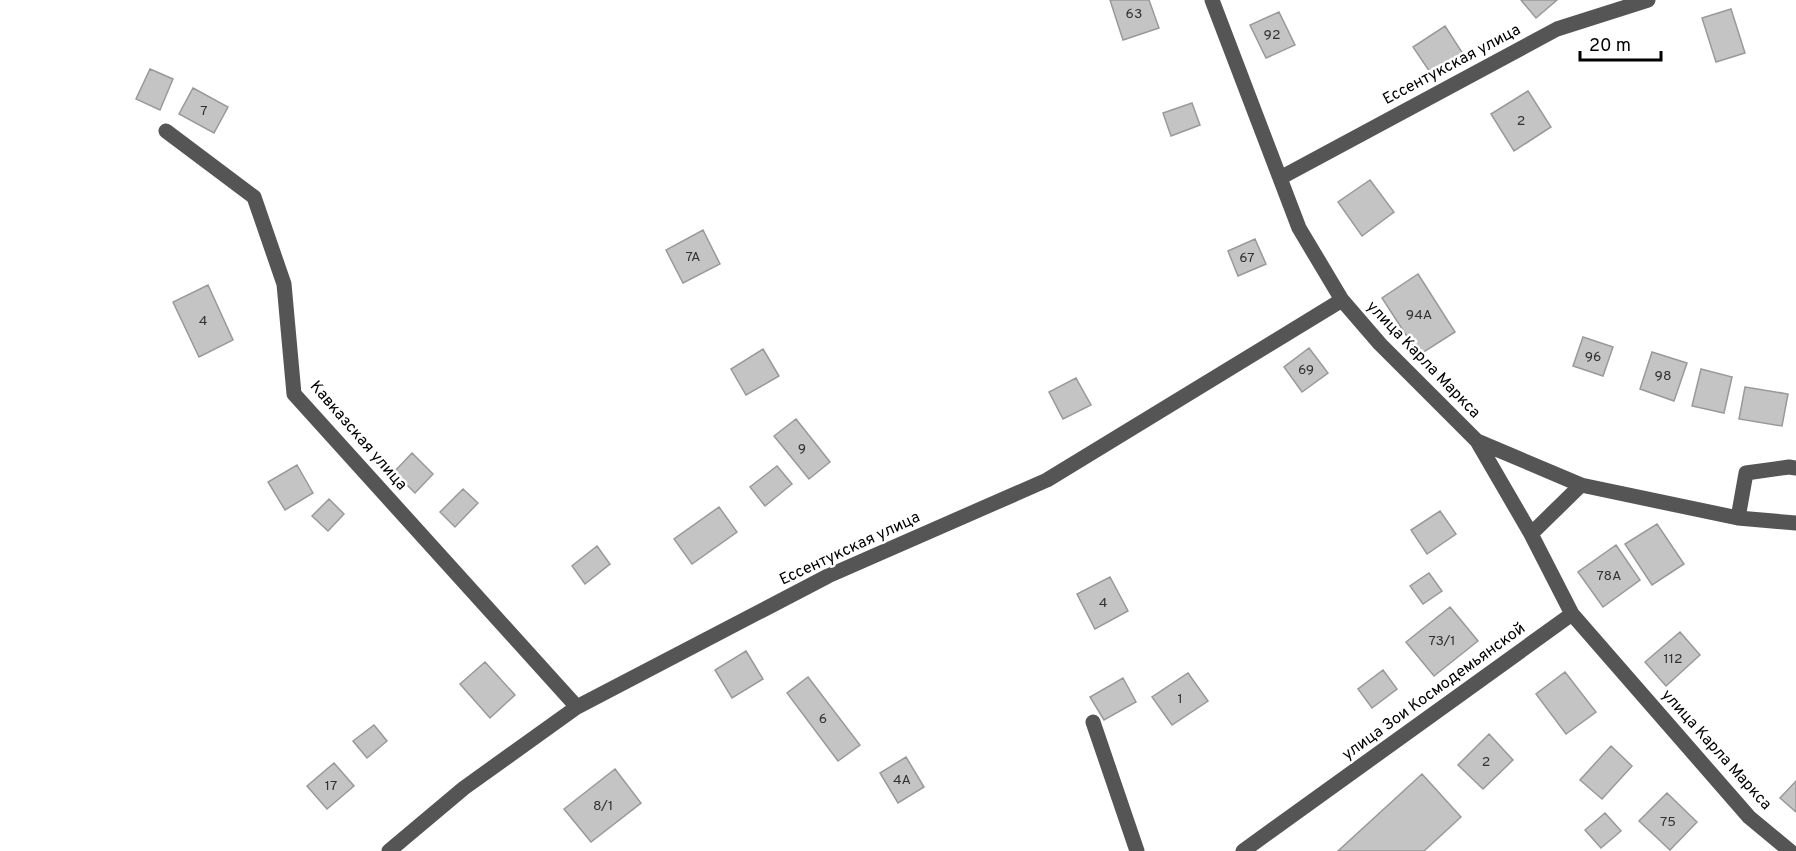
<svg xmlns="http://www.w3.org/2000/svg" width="1796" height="851" font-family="Overpass,sans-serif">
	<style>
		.building { fill: #c4c4c4; stroke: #999; stroke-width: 1.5 }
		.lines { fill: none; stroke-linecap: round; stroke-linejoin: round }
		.minor { stroke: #555; stroke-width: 15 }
		.labels { text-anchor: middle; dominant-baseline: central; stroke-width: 5; stroke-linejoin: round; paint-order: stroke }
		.number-label { font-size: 14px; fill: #313131 }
		.street-label { font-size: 16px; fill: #000; stroke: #fff }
	</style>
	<rect width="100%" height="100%" fill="#fff"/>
	<path class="building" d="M 1110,0 L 1149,0 L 1159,28 L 1123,40 Z
		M 1521,0 L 1557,0 L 1536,18 Z
		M 1731,9 L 1745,53 L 1716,62 L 1702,18 Z
		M 1279,12 L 1295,45 L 1266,58 L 1250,25 Z
		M 1445,26 L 1465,57 L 1434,78 L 1413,47 Z
		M 150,69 L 173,79 L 160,110 L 136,99 Z
		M 193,88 L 228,107 L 214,133 L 179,114 Z
		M 1528,91 L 1551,127 L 1514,151 L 1491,114 Z
		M 1192,103 L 1200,125 L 1171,136 L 1163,113 Z
		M 1370,180 L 1394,212 L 1362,236 L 1338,202 Z
		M 703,230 L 720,264 L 683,283 L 666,250 Z
		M 1255,239 L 1266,264 L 1238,276 L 1228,251 Z
		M 1418,274 L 1455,332 L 1419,355 L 1382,298 Z
		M 208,285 L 233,340 L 199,357 L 173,302 Z
		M 1583,337 L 1613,347 L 1603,376 L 1573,366 Z
		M 1309,348 L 1328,373 L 1302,392 L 1284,367 Z
		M 763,349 L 779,376 L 746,395 L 731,369 Z
		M 1652,352 L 1687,363 L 1674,401 L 1640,389 Z
		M 1701,369 L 1732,377 L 1724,413 L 1692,406 Z
		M 1076,378 L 1091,405 L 1063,419 L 1049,392 Z
		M 1745,387 L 1788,394 L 1782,426 L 1739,419 Z
		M 796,419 L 830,462 L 809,479 L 774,436 Z
		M 412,453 L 433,474 L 415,493 L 394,472 Z
		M 297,465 L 313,493 L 285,510 L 268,482 Z
		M 777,466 L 792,484 L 765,506 L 750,487 Z
		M 463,489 L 478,503 L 455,527 L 440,512 Z
		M 329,499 L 344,514 L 328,531 L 312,516 Z
		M 719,507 L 737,532 L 692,564 L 674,539 Z
		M 1440,511 L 1456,534 L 1427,554 L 1411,530 Z
		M 1657,524 L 1684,564 L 1652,585 L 1625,544 Z
		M 1616,545 L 1640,580 L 1603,607 L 1578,572 Z
		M 597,546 L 610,564 L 585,584 L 572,566 Z
		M 1429,573 L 1442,591 L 1423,604 L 1410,586 Z
		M 1110,577 L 1128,611 L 1095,629 L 1077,594 Z
		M 1450,607 L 1478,641 L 1434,676 L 1406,642 Z
		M 1680,632 L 1700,655 L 1666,686 L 1645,662 Z
		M 746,651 L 763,679 L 732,698 L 715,670 Z
		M 485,662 L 515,695 L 490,718 L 460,684 Z
		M 1383,670 L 1397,689 L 1372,708 L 1358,689 Z
		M 1565,672 L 1596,712 L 1566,734 L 1536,694 Z
		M 1188,673 L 1208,701 L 1172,725 L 1152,697 Z
		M 808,677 L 860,745 L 838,761 L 787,693 Z
		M 1123,678 L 1136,702 L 1104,720 L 1090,697 Z
		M 374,725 L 387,741 L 367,758 L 353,741 Z
		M 1489,734 L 1513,760 L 1483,789 L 1458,765 Z
		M 1611,746 L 1632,766 L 1602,799 L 1580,780 Z
		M 906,757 L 924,787 L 898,803 L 880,773 Z
		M 334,763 L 354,786 L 327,809 L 307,786 Z
		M 615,769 L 641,803 L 591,842 L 564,809 Z
		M 1422,774 L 1461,817 L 1424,851 L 1338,851 Z
		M 1796,781 L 1796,812 L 1780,798 Z
		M 1667,793 L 1697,822 L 1670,850 L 1639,821 Z
		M 1605,813 L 1621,831 L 1601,848 L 1585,830 Z"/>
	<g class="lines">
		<path class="minor" d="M 1212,0 L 1299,228 L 1342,300 L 1380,344 L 1477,441 L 1581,485 L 1738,518 L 1796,523
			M 166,131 L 254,197 L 284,284 L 294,394 L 577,707
			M 1280,178 L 1557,29 L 1648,0
			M 1477,441 L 1531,534
			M 1738,518 L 1746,473 L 1789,467 L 1796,468
			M 1572,614 L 1749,817 L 1790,851
			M 1093,722 L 1137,851
			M 389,851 L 464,788 L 577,707 L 828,576 L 1047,480 L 1342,300
			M 1243,851 L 1572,614 L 1531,534 L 1581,485"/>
	</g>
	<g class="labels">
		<g class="number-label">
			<text x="1134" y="14">63</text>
			<text x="1272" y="35">92</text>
			<text x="204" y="111">7</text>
			<text x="1521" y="121">2</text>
			<text x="693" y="257">7А</text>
			<text x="1247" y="258">67</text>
			<text x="1419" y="315">94А</text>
			<text x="203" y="321">4</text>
			<text x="1593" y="357">96</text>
			<text x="1306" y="370">69</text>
			<text x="1663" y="376">98</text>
			<text x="802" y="449">9</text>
			<text x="1609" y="576">78А</text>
			<text x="1103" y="603">4</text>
			<text x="1442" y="641">73/1</text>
			<text x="1673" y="659">112</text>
			<text x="1180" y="699">1</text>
			<text x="823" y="719">6</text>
			<text x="1486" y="762">2</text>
			<text x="902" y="780">4А</text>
			<text x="331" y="786">17</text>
			<text x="603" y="806">8/1</text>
			<text x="1668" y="822">75</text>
		</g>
		<g class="street-label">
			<text transform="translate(1452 65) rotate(-28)">Ессентукская улица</text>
			<text transform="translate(1423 360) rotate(46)">улица Карла Маркса</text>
			<text transform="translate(358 436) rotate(49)">Кавказская улица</text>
			<text transform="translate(850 549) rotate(-25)">Ессентукская улица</text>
			<text transform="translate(1434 692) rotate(-36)">улица Зои Космодемьянской</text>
			<text transform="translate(1716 750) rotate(48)">улица Карла Маркса</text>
		</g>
	</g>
	<path d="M1580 51v9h81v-9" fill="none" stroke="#000000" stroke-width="3"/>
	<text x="1589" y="51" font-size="18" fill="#000000" stroke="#ffffff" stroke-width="4.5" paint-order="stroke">20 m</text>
</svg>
